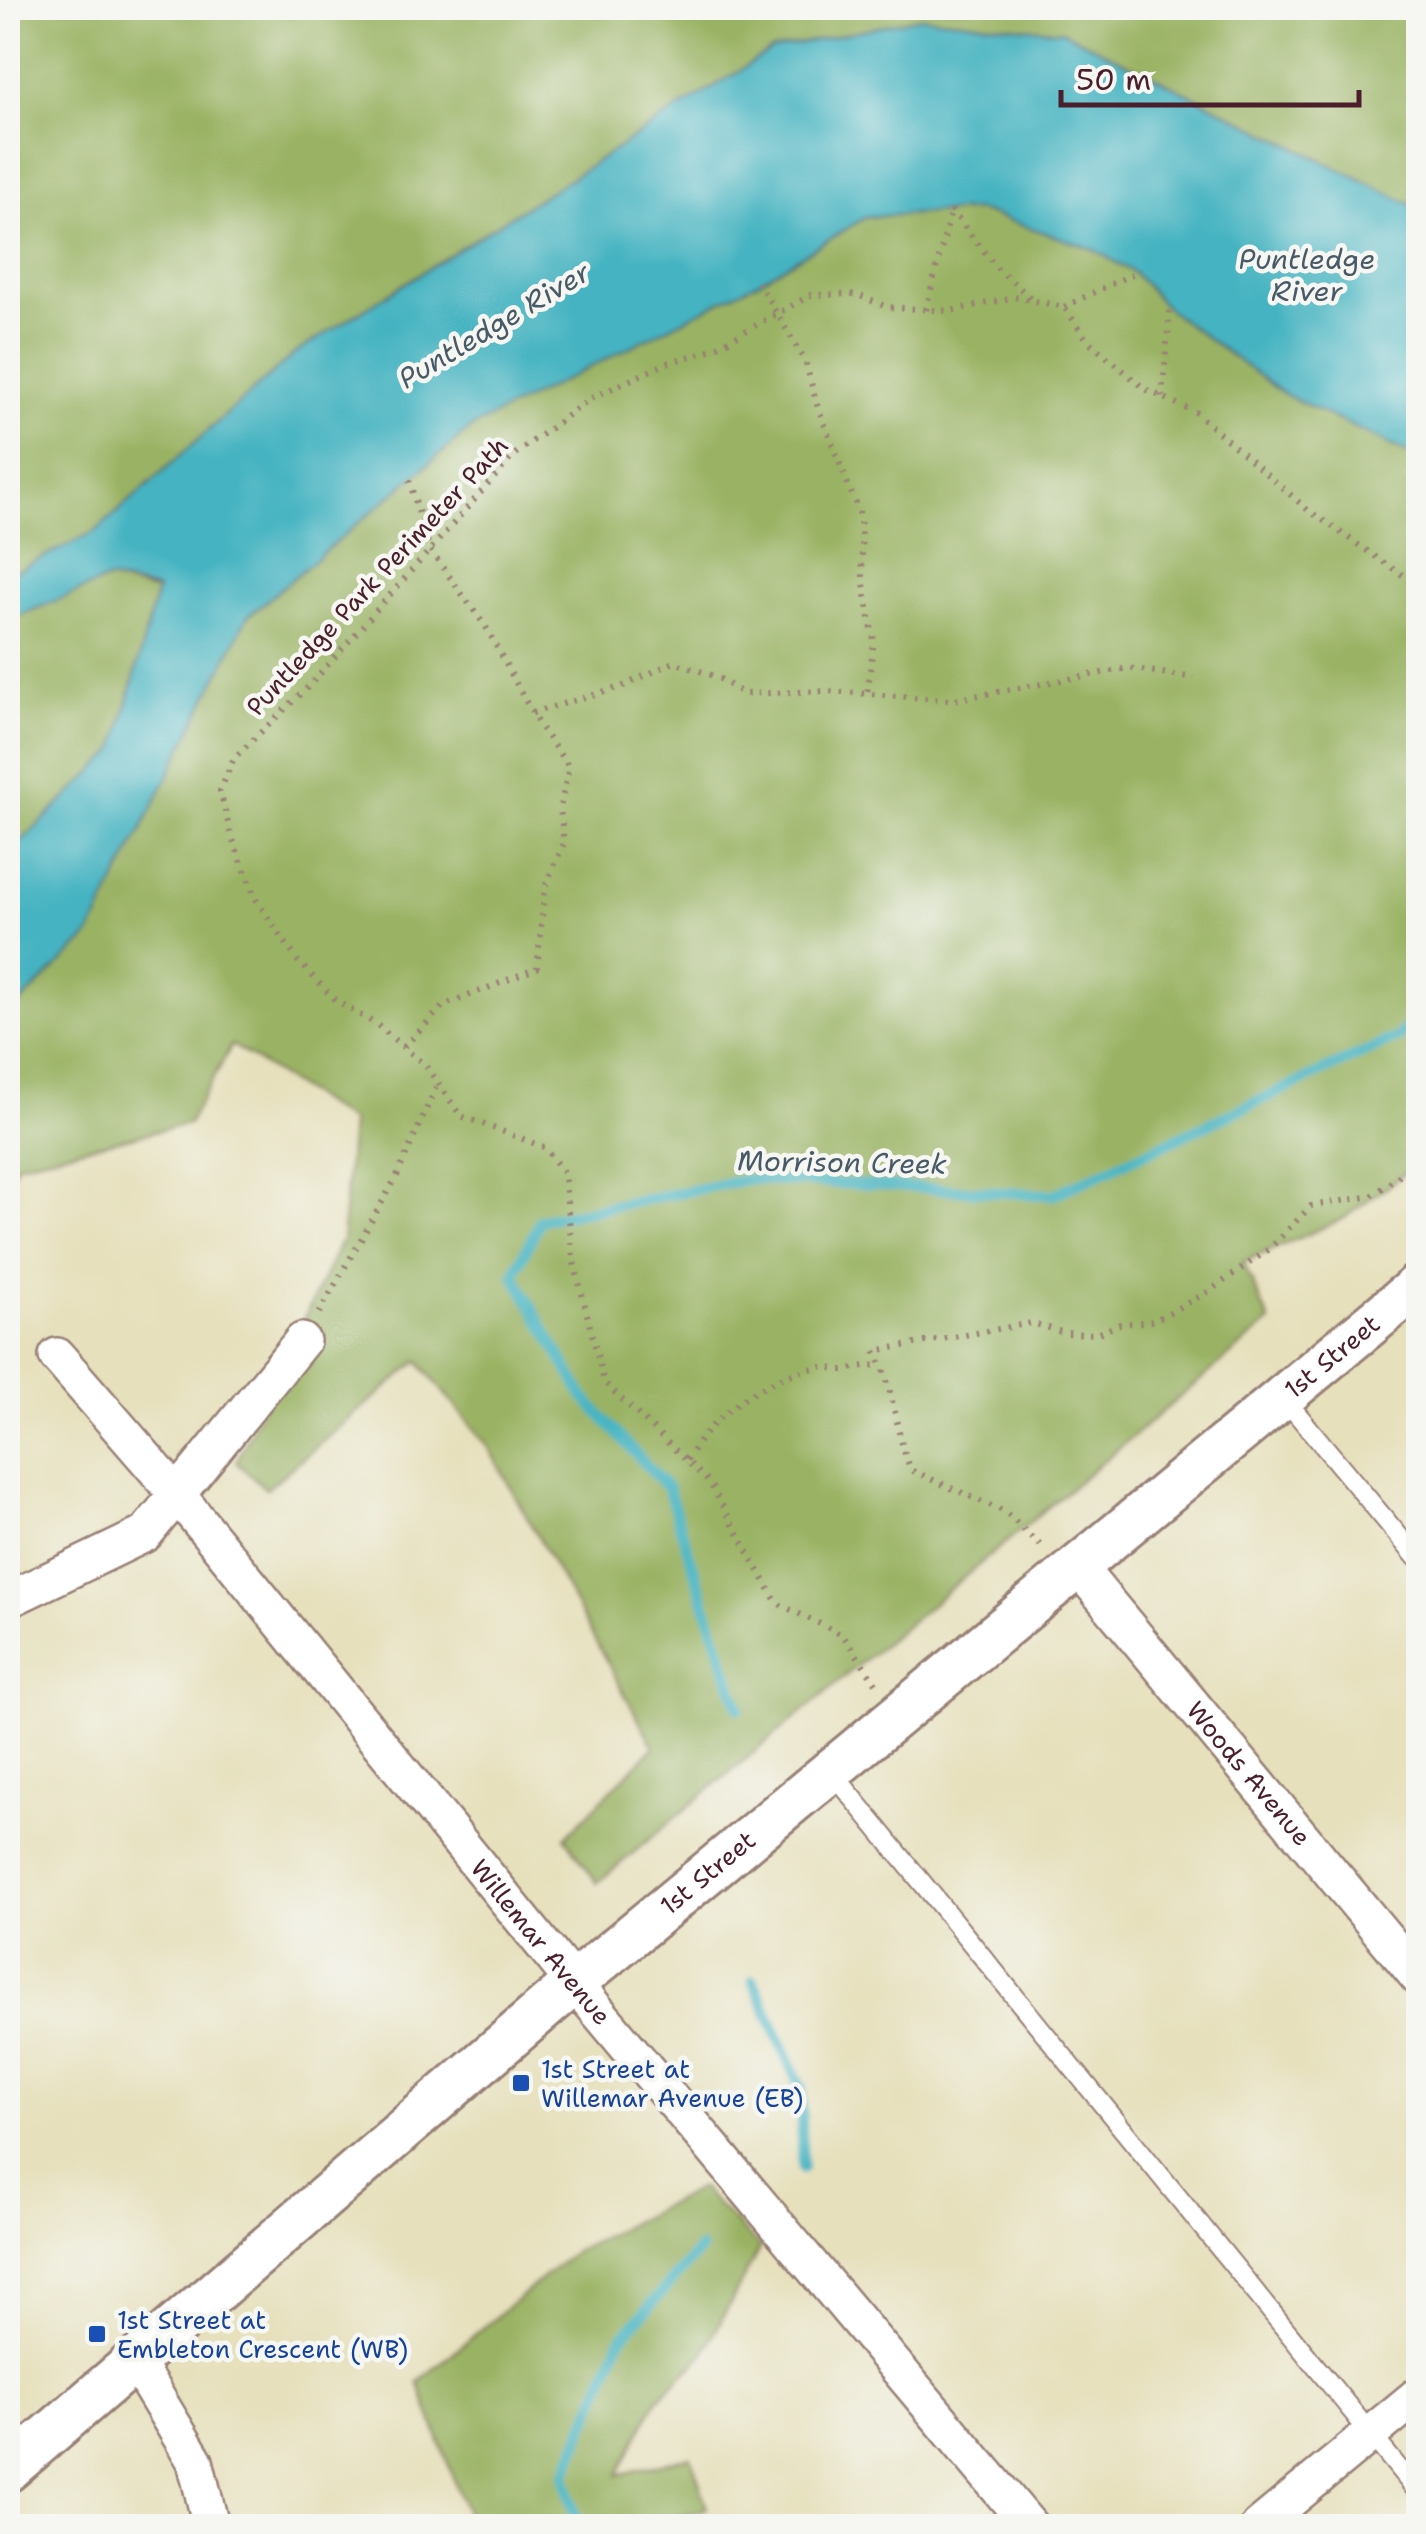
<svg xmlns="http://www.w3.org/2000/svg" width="1426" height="2534" font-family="'Shantell Sans',sans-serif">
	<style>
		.forest { fill: #9ab263; stroke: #726847; stroke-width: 2.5 }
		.water { fill: #45b3c1; stroke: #486976; stroke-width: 2.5 }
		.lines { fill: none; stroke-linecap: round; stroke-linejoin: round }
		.stream { stroke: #45b3c1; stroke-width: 11 }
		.service-casing { stroke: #988074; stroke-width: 22 }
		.minor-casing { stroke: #988074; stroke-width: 40 }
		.tertiary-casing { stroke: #988074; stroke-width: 48 }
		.path { stroke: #988074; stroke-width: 6; stroke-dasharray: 2.5 8; stroke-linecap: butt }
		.service { stroke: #fff; stroke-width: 18 }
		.minor { stroke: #fff; stroke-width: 35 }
		.tertiary { stroke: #fff; stroke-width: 42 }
		.transit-dot { fill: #1a4fb4; stroke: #f6f6f2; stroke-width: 4 }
		.labels { text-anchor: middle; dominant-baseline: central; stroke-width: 9; stroke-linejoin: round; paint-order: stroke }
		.street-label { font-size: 25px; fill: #4a1f2b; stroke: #f6f6f2 }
		.transit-label { font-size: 25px; fill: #164399; stroke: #f6f6f2; text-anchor: start }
		.water-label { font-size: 28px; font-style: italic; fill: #485a67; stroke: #f6f6f2 }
	</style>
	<rect width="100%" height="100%" fill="#f6f6f2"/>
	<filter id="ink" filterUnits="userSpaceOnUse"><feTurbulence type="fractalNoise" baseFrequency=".01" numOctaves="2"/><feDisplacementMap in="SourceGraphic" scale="20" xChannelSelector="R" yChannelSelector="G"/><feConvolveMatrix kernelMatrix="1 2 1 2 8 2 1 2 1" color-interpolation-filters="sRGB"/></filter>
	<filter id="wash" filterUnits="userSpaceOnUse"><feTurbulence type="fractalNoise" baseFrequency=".0048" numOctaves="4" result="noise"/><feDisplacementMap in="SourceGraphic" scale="40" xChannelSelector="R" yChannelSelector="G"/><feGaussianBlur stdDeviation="2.25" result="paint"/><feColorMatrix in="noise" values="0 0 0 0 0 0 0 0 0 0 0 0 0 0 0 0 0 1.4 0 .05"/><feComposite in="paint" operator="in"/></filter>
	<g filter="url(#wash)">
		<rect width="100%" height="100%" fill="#e6e0bc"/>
		<path class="forest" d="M 8,8 L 1418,8 L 1418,208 L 1062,31 L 772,50 L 294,354 L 96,531 L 8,575 Z
			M 978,210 L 1093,249 L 1134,273 L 1170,311 L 1284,394 L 1418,458 L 1418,1163 L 1343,1219 L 1243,1262 L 1270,1322 L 597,1883 L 565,1837 L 654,1747 L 487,1445 L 418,1361 L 266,1489 L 236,1462 L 342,1239 L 351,1122 L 232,1045 L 188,1124 L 18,1163 L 8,1180 L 8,620 L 109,579 L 247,617 L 472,427 L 758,282 L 866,217 Z
			M 700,2188 L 760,2247 L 703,2355 L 657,2400 L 618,2475 L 691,2456 L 707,2508 L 652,2526 L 471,2526 L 418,2382 L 574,2252 Z"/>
		<path class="water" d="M 920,17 L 1062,31 L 1418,208 L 1418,458 L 1284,394 L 1170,311 L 1134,273 L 1093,249 L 978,210 L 866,217 L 758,282 L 472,427 L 247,617 L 89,936 L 8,1015 L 8,854 L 115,751 L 157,590 L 109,579 L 8,620 L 8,575 L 96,531 L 294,354 L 772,50 Z"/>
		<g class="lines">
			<path class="stream" d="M 739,1708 L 668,1489 L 583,1396 L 514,1275 L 540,1220 L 749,1179 L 1053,1195 L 1398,1037 L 1418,1015
				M 753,1980 L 801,2088 L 802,2168
				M 577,2526 L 565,2476 L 620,2340 L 700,2249"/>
		</g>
	</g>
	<g filter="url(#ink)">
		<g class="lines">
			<g class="service-casing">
				<path id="service" d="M 1282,1396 L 1418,1559
					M 832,1772 L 1418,2492"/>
			</g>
			<g class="minor-casing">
				<g id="minor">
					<path id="s1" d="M 57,1356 L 176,1493 L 574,1983 L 1030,2526"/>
					<path id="s2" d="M 1078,1567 L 1418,1977"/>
					<path d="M 8,1600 L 145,1534 L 302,1341"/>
					<path d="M 136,2363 L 195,2461 L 211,2526"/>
					<path d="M 1259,2526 L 1418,2395"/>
				</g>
			</g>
			<g class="tertiary-casing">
				<g id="tertiary">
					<path id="s3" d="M 8,2470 L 574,1983 L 1418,1285"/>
				</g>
			</g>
			<path class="path" d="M 951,210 L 998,269 L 1033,300
				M 758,282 L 805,361 L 818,408 L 860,515 L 863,579 L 874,640 L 867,695
				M 1064,307 L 1134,273
				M 926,310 L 951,211
				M 1162,397 L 1170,311
				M 532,713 L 621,687 L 674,662 L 717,677 L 744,694 L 828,691 L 953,700 L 1129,668 L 1194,678
				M 404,1047 L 443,1006 L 537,968 L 545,887 L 564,843 L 560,808 L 569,767 L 538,724 L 486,627 L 430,550 L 409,480
				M 319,1313 L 397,1176 L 437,1085
				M 687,1460 C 713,1413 767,1375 821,1367 C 829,1365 835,1371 843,1370 C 858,1368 866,1364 882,1366
				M 1040,1545 L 1005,1512 L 911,1470 C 894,1431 895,1389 875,1351 L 1032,1323 L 1065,1333 L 1096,1334 L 1120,1324 L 1153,1321 L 1208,1292 L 1268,1250 L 1311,1206 L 1372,1196 L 1418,1162
				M 876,1683 L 843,1635 L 777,1603 L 709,1482 L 604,1382 L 573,1258 L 564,1173 L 544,1147 L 461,1116 L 426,1066 L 377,1025 L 335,1000 L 298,961 L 257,901 L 231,835 L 220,791 L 234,758 L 310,685 L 515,454 L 591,398 L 667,363 L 711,350 L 811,295 L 855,294 L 887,307 L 950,311 L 1015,297 L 1064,307 L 1087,340 L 1145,389 L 1195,412 L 1308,510 L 1418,586"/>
			<use href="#service" class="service"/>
			<use href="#minor" class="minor"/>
			<use href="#tertiary" class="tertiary"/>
		</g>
	</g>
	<g class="transit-dot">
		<rect x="511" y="2073" width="20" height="20" rx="5"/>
		<rect x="87" y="2324" width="20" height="20" rx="5"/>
	</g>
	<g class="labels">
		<g class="street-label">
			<text transform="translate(377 576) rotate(-47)">Puntledge Park Perimeter Path</text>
			<text stroke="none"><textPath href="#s3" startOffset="1730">1st Street</textPath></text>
			<text stroke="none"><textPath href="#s2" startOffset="268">Woods Avenue</textPath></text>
			<text stroke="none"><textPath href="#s3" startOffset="920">1st Street</textPath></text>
			<text stroke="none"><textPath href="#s1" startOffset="760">Willemar Avenue</textPath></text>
		</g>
		<g class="transit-label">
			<text x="541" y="2069">1st Street at<tspan x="541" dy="29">Willemar Avenue (EB)</tspan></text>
			<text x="117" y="2320">1st Street at<tspan x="117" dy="29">Embleton Crescent (WB)</tspan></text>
		</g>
		<g class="water-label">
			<text x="1307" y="259">Puntledge<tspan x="1307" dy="32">River</tspan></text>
			<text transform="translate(494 325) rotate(-31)">Puntledge River</text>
			<text transform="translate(842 1162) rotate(1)">Morrison Creek</text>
		</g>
	</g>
	<rect width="1426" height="2534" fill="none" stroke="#f6f6f2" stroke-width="40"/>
	<path d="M1061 90v15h298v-15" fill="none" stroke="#4a1f2b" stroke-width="5"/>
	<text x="1076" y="90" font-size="30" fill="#4a1f2b" stroke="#f6f6f2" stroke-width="8" paint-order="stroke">50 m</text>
</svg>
